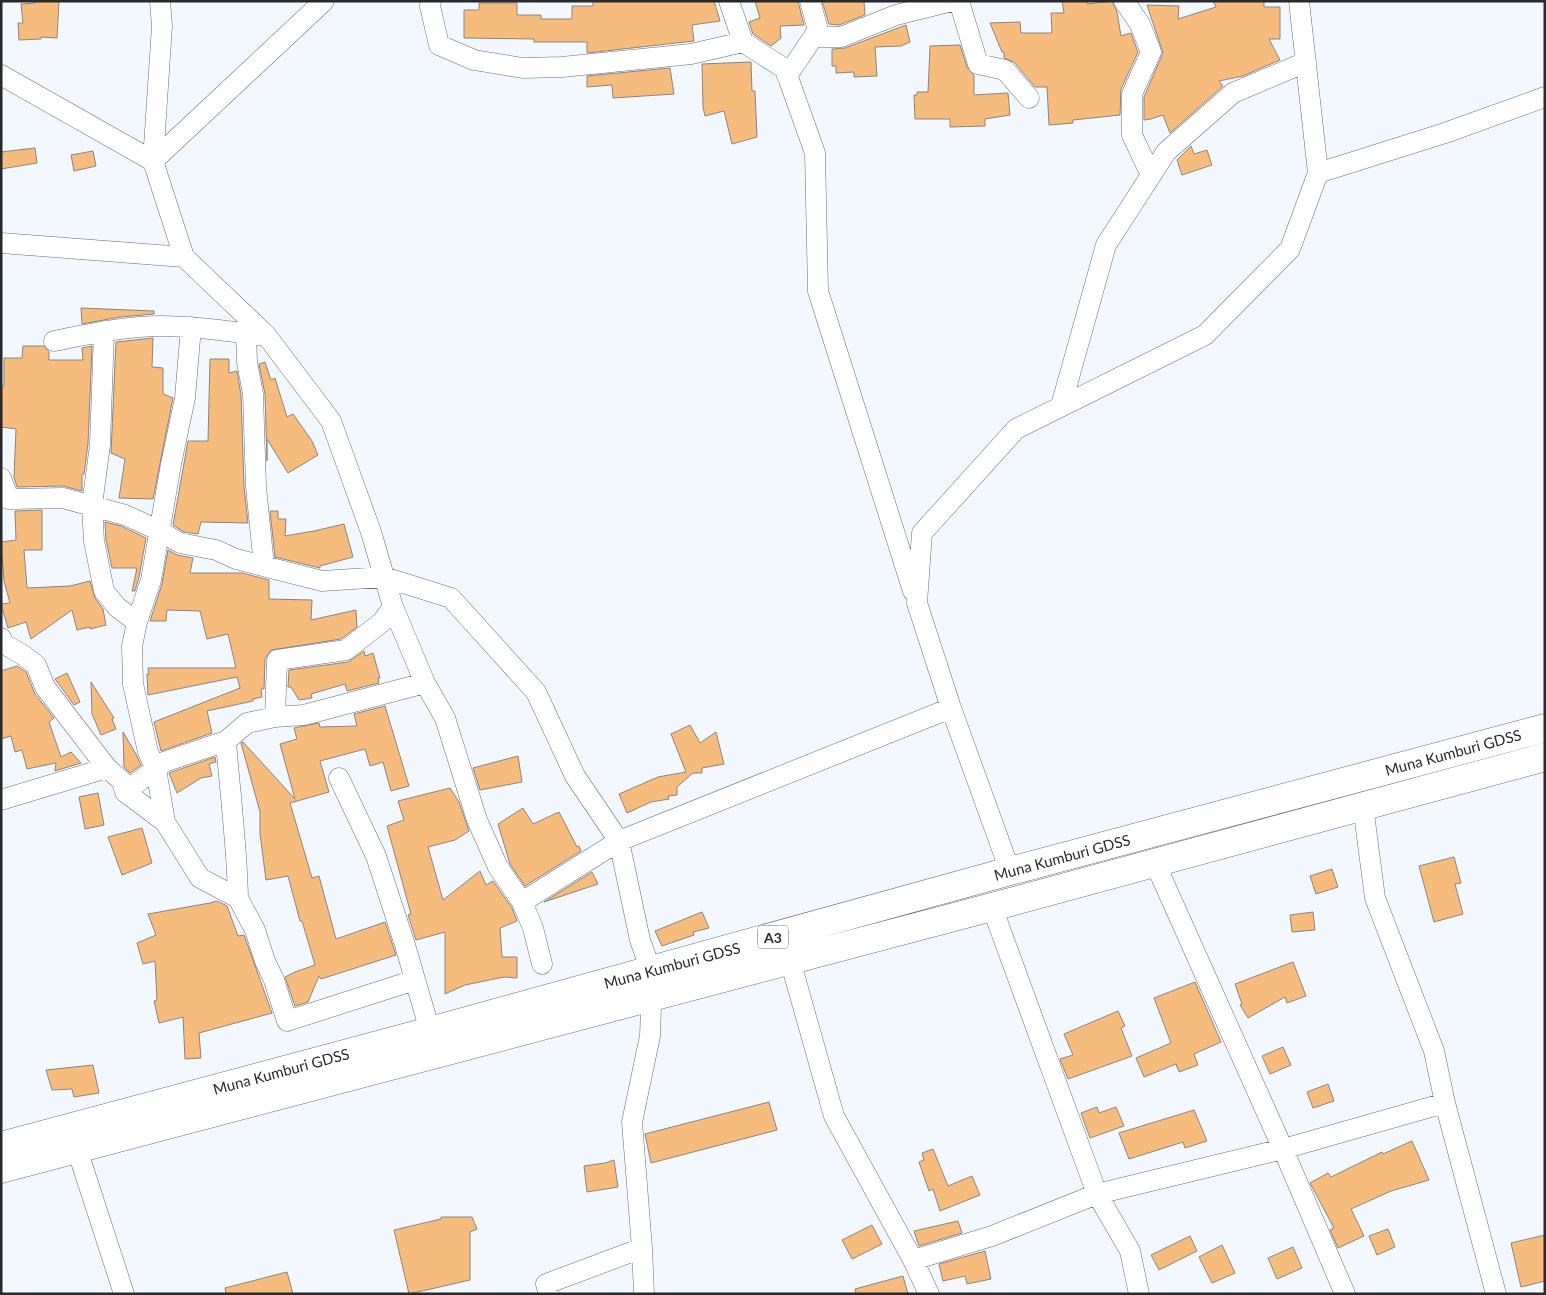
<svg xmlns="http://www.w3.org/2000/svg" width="1546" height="1295" font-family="Lato,sans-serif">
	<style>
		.building { fill: #f6bc7e; stroke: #8c857f }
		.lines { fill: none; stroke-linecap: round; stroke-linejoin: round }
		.minor-casing { stroke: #696d75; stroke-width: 21 }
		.trunk-casing { stroke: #696d75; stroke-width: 29 }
		.minor { stroke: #fff; stroke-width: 20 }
		.trunk { stroke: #fff; stroke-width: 28 }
		.labels { text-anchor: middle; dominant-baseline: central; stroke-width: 4.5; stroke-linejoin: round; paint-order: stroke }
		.shield { fill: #fff; stroke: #68696c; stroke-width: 1 }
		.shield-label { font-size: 14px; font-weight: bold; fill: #28292d }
		.street-label { font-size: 15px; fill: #28292d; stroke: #fff }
	</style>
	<rect width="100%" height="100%" fill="#f3f7fe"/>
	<path class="building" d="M 35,1 L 59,1 L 57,38 L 41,37 L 41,39 L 19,40 L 18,23 L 23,23 L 21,4 L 35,3 Z
		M 593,1 L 714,1 L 720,21 L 692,25 L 694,41 L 587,53 L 587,42 L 534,42 L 534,39 L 464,38 L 464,10 L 479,10 L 479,3 L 517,3 L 517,15 L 541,15 L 541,19 L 572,19 L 572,6 L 593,6 Z
		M 755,1 L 798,1 L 804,25 L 780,26 L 781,38 L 771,46 L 753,34 L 749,22 L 760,18 Z
		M 822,1 L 864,1 L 865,15 L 839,25 L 829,24 Z
		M 1062,1 L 1087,1 L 1087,4 L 1112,1 L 1117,12 L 1121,36 L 1131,33 L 1138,52 L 1121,89 L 1120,115 L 1073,120 L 1073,123 L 1049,125 L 1047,87 L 1035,87 L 1014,62 L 1004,58 L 1004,52 L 1002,52 L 990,23 L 1020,22 L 1021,33 L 1052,33 L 1051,13 L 1064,13 Z
		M 1213,1 L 1264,1 L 1264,7 L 1280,7 L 1280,39 L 1269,39 L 1280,60 L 1243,76 L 1219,81 L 1223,86 L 1170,133 L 1163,115 L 1151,119 L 1144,120 L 1144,97 L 1163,53 L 1147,5 L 1179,6 L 1178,19 L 1216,7 Z
		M 906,25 L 910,42 L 901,46 L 875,47 L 877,76 L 854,77 L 854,72 L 836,73 L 836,66 L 832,66 L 832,49 L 845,48 Z
		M 960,45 L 967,67 L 974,75 L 974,95 L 1008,93 L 1010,115 L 985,119 L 985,126 L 950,127 L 950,119 L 915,119 L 914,95 L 917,95 L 917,92 L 928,92 L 930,46 Z
		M 751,62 L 752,91 L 755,91 L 757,137 L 732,144 L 724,111 L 705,116 L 703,107 L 702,64 Z
		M 670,68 L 674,94 L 613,98 L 612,85 L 587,87 L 587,76 Z
		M 1191,146 L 1194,154 L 1207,150 L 1212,165 L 1182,175 L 1177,160 Z
		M 35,148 L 37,163 L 1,169 L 1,152 Z
		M 93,151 L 96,166 L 74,171 L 71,155 Z
		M 81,308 L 154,311 L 154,314 L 120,317 L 82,324 Z
		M 153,338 L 152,367 L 163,368 L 163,394 L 173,398 L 153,499 L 119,498 L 125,459 L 111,453 L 116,342 Z
		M 23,346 L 44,346 L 49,352 L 49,360 L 83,360 L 82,348 L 92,346 L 88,444 L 84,474 L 82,474 L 82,491 L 63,486 L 17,487 L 14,477 L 16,429 L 1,427 L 1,386 L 4,386 L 4,358 L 22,358 Z
		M 210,359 L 229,359 L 229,373 L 237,371 L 241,395 L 244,487 L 248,523 L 201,522 L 198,534 L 184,532 L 173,525 L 188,441 L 208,441 Z
		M 265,362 L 271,380 L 275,378 L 287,417 L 293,414 L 312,441 L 318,455 L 288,473 L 267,439 L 267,461 L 265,394 L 259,364 Z
		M 42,510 L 42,550 L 24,550 L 27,588 L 70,586 L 90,581 L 95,598 L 103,609 L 106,625 L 90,629 L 90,627 L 77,630 L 72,610 L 31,639 L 26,622 L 8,628 L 1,604 L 10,603 L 4,581 L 1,542 L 16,540 L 15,511 Z
		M 270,511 L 278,511 L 278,519 L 286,519 L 285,536 L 314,531 L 344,524 L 353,557 L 320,566 L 320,568 L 275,557 Z
		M 105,522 L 121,526 L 146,538 L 139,577 L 135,591 L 132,591 L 137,568 L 112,568 L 106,540 Z
		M 168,550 L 177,555 L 193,558 L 190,573 L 242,573 L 269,580 L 269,599 L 312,600 L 311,620 L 356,610 L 357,627 L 341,639 L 271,650 L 265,659 L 264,689 L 261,689 L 262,697 L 253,699 L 253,701 L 207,711 L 212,733 L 161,751 L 154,722 L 240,688 L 237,677 L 148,695 L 147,674 L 149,674 L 148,668 L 236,668 L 228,634 L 207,639 L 200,611 L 167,610 L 166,621 L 150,621 L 162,584 Z
		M 364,651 L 365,656 L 373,653 L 380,678 L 378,678 L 379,683 L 347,691 L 345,684 L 311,694 L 312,698 L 299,700 L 291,687 L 288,687 L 289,670 L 348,662 Z
		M 17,666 L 26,672 L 35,694 L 54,718 L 49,722 L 61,757 L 71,752 L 81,763 L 55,771 L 56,763 L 27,769 L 22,750 L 15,752 L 11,736 L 1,739 L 1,671 Z
		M 67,673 L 80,702 L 74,705 L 55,679 Z
		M 91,682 L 114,718 L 112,719 L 116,729 L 101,735 L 92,714 Z
		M 385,706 L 409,786 L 391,791 L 383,762 L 370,766 L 365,749 L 320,761 L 329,792 L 290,803 L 312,878 L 319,876 L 336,939 L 385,922 L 396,955 L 321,979 L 319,976 L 308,1002 L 295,1006 L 285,977 L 295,972 L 315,965 L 302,921 L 300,921 L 288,876 L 266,880 L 260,834 L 260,812 L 241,743 L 243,742 L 295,799 L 280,744 L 297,739 L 294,728 L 319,723 L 320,727 L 357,726 L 354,714 Z
		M 690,725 L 700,743 L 716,732 L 724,764 L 702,768 L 702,773 L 693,773 L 677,787 L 677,795 L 668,796 L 669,799 L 651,802 L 627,813 L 619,794 L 658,777 L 686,772 L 671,734 Z
		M 123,732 L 136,754 L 141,765 L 130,773 L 124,767 Z
		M 518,756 L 522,782 L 480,790 L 473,768 Z
		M 215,757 L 216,762 L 209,764 L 212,776 L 201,778 L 177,793 L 169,773 Z
		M 450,788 L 459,802 L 469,831 L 455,840 L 428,847 L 443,900 L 480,871 L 486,885 L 493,881 L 512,908 L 517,921 L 500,928 L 502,957 L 517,957 L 517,978 L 504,977 L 465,985 L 445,994 L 445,932 L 416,940 L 408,915 L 411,914 L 387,826 L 404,820 L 398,801 Z
		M 98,793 L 104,825 L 85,829 L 79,797 Z
		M 523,808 L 533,824 L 559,812 L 577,847 L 579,846 L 581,851 L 525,886 L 510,864 L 498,824 Z
		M 142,828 L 152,863 L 122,875 L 108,837 Z
		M 1454,857 L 1461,883 L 1455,884 L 1463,914 L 1434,922 L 1419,866 Z
		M 1332,869 L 1338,887 L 1316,894 L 1310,876 Z
		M 592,872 L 598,884 L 544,902 Z
		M 217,901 L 227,906 L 238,936 L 244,935 L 272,1013 L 199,1033 L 201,1058 L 185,1059 L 183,1017 L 159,1023 L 154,1001 L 157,1000 L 155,961 L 143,964 L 137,943 L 156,935 L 148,914 L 210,903 Z
		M 702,912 L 709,928 L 693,932 L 694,935 L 662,946 L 655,931 Z
		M 1313,912 L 1315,930 L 1292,932 L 1290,915 Z
		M 1293,962 L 1306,996 L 1287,1003 L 1285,997 L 1248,1018 L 1240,1005 L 1242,1004 L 1235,984 Z
		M 1195,982 L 1221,1042 L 1194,1054 L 1198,1065 L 1179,1072 L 1176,1064 L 1144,1077 L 1136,1058 L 1171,1043 L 1154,998 Z
		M 1118,1011 L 1125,1026 L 1121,1028 L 1132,1056 L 1068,1079 L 1060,1059 L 1073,1055 L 1064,1034 Z
		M 1283,1047 L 1291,1065 L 1270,1074 L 1262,1056 Z
		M 93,1065 L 99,1093 L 74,1097 L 72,1089 L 52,1090 L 46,1070 Z
		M 1328,1084 L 1334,1101 L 1313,1108 L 1307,1092 Z
		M 769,1102 L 777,1130 L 651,1163 L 645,1134 Z
		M 1097,1107 L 1099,1113 L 1116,1107 L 1124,1126 L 1090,1138 L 1081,1113 Z
		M 1194,1110 L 1207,1141 L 1185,1148 L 1183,1142 L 1129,1159 L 1119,1133 Z
		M 1412,1141 L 1429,1180 L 1391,1191 L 1351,1209 L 1364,1236 L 1338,1248 L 1330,1230 L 1334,1228 L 1310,1183 L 1328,1173 L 1331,1177 L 1382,1152 L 1383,1154 Z
		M 933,1149 L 948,1186 L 972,1176 L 980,1195 L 940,1211 L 933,1189 L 929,1191 L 919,1162 L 924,1160 L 922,1153 Z
		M 614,1160 L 618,1187 L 587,1192 L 584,1166 L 605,1163 Z
		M 441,1217 L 472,1217 L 477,1229 L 470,1232 L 470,1280 L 409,1294 L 394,1230 L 441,1219 Z
		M 958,1221 L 962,1233 L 919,1246 L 914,1231 Z
		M 872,1225 L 882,1244 L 852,1259 L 842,1240 Z
		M 1388,1229 L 1395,1247 L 1377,1255 L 1369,1236 Z
		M 1545,1235 L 1545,1281 L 1521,1287 L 1511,1243 Z
		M 1190,1236 L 1197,1251 L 1159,1270 L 1151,1255 Z
		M 1222,1245 L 1235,1273 L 1212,1283 L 1199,1257 Z
		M 1293,1247 L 1302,1268 L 1277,1279 L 1268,1258 Z
		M 985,1251 L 991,1279 L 967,1284 L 965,1276 L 943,1281 L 939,1264 Z
		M 287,1272 L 293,1294 L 226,1294 L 225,1288 Z
		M 903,1276 L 908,1294 L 856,1294 L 855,1289 Z"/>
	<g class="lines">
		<g class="minor-casing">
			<path id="minor" d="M 431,1 L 430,6 L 439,45 L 474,60 L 523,68 L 562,67 L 691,54 L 743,42
				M 729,1 L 743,42 L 785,69 L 815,153 L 818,291 L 913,591
				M 959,1 L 978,64 L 1005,70 L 1029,98
				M 1124,1 L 1140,24 L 1151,52 L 1132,94 L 1132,135 L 1151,175
				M 814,37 L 841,37 L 896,15 L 952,1
				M 1,75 L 153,161 L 184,257 L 266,335 L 331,421 L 371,532 L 393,607 L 425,683 L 445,718 L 477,820 L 498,867 L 522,902 L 533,928 L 542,964
				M 787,76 L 818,30 L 810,1
				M 153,161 L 324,1
				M 153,161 L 162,26 L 160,1
				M 1318,173 L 1445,133 L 1545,97
				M 1,243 L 184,257
				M 104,331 L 100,445 L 92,505 L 94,541 L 104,591 L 117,607 L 137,622 L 132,646 L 133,684 L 148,752 L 156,769 L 165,822 L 200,878 L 238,898 L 255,930 L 265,961 L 274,980 L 287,1021 L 415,980
				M 246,333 L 247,362 L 253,394 L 256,487 L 264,566
				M 54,341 C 90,334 126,326 162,326 C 194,326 227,331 259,335
				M 1061,406 L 1106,245 L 1166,152 L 1233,93 L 1306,62
				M 1,478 L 9,499 L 63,498 L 125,515 L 158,530 L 180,543 L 216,550 L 236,559 L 322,581 L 384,577 L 451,598 L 536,692 L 575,776 L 619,841 L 951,708
				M 137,622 L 151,580 L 171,464 L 185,398 L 191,327
				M 1,638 L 4,644 L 23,655 L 36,665 L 45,687 L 107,768 L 122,781 L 125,792 L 165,822
				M 275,717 L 277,660 L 346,650 L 382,622 L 393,607
				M 226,741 C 230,793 237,846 238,898
				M 339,778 L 376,856 L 405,945 L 430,1031
				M 125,792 L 164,762 L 226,741 L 247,723 L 275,717 L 304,715 L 425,683
				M 1,800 L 107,768
				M 1363,806 L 1375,898 L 1434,1051 L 1445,1103 L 1496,1294
				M 1155,863 L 1283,1149 L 1345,1294
				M 1010,871 L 951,708 L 917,603 L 922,533 L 1016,429 L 1205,335 L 1290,249 L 1318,173 L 1299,1
				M 522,902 L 619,841 L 640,940 L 651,971
				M 992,907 L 1097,1194 L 1130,1251 L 1139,1294
				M 790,960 L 834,1116 L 913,1260
				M 77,1149 L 124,1294
				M 642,1248 L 632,1122 L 650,1036 L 651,1007 L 649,997
				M 549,1294 L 546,1284 L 642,1248 L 644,1294
				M 929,1294 L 913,1260 L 992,1236 L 1097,1194 L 1283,1149 L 1445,1103"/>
		</g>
		<g class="trunk-casing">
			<path id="trunk" d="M 1,1146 L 430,1031 L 1010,871 L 1545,728
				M 1,1169 L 992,907 L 1545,757"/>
		</g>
		<use href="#minor" class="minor"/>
		<use href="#trunk" class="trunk"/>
	</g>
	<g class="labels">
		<rect class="shield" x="758" y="925.5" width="30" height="23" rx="4"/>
		<g class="shield-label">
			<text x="773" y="937">A3</text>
		</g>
		<g class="street-label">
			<text transform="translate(1453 752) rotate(-15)">Muna Kumburi GDSS</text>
			<text transform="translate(1062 857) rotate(-15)">Muna Kumburi GDSS</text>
			<text transform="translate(672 965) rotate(-15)">Muna Kumburi GDSS</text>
			<text transform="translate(281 1071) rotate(-15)">Muna Kumburi GDSS</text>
		</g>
	</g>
	<rect width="1546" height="1295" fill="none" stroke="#28292d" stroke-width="5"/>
</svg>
